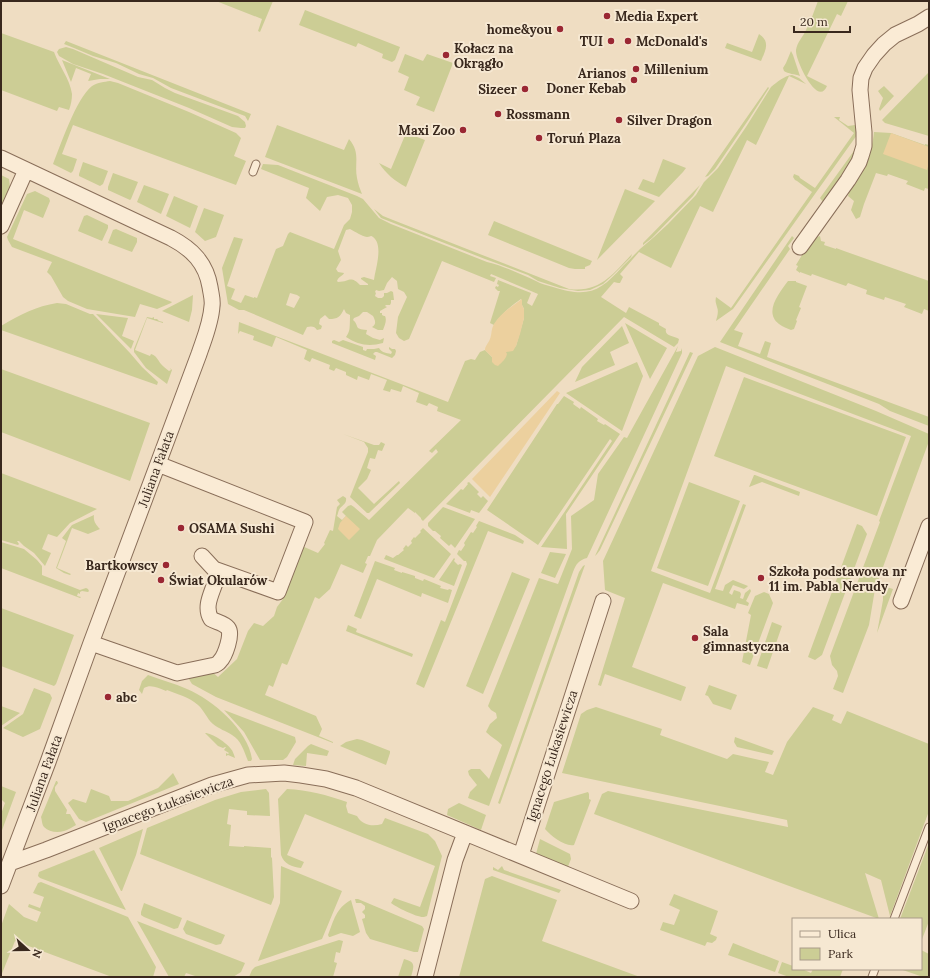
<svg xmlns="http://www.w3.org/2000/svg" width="930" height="978" font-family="Lora,serif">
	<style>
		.green { fill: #cccd95; fill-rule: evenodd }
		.sand { fill: #ecd09e }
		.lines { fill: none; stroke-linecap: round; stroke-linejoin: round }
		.service-casing { stroke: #896e59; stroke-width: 9 }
		.minor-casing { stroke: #896e59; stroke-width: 17 }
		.service { stroke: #faebd5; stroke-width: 7 }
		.minor { stroke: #faebd5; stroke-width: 15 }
		.poi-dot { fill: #9a2733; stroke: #f6e8d2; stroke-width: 1.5 }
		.labels { text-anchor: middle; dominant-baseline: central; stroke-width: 4; stroke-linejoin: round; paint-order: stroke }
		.poi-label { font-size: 13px; font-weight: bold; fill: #39281d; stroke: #f6e8d2; text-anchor: start }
		.street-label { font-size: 13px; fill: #39281d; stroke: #f6e8d2 }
	</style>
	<rect width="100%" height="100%" fill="#efddc2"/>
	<path class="green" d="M 216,1 L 273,1 L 260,32 L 258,31 L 262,19 Z
		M 818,1 L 848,1 L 841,16 L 837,14 L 807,76 L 827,86 C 818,108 795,60 796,50 C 797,42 803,37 806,30 C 811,21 814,11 818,1 Z
		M 305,10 L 400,47 L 395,60 L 392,62 L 382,58 L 383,54 L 358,43 L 356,47 L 299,25 Z
		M 1,33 L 54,52 C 59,66 70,79 72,94 C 72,99 71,105 69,110 L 59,107 L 57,111 L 1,90 Z
		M 759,34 C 771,42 765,51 761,61 L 725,48 L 727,43 L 752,52 Z
		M 66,41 L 251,114 L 248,121 L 245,116 L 171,88 L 153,78 L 139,74 L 116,63 L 93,56 L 74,48 L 64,44 Z
		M 66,47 L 73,49 L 138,77 L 152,80 L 165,88 L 175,93 L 238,116 L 245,122 L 246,126 L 245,128 L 241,128 L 232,127 L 189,108 L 103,74 L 73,64 L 59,56 L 57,52 L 59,49 Z
		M 791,51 L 793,55 L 800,76 C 795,74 788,74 784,71 L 783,68 L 786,63 Z
		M 405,54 L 423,61 L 427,54 L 453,63 L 434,112 L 416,105 L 420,97 L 404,90 L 409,77 L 398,72 Z
		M 62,60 L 110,79 L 100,79 L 88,81 L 91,74 L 76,68 L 71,82 Z
		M 929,72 L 929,136 L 885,123 L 882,120 Z
		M 792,75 L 799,78 L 806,84 L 789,76 L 756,145 L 747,140 L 713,212 L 700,206 L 671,268 L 639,252 L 620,274 L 623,277 L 620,283 L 618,283 L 614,282 L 601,297 L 626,313 L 629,307 L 659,323 L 659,325 L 666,329 C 664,336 674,336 679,339 L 678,343 L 674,347 L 624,317 L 423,521 L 421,519 L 421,518 L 415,512 L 415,513 L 408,508 L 377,540 L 370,556 L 368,556 L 365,563 L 367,564 L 363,573 L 341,564 L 330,589 L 319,599 L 315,597 L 288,663 L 287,665 L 282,663 L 273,687 L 269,685 L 265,695 L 316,716 L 322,729 L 319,736 L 333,742 L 333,743 L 216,697 L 192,684 L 187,676 L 211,671 L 218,677 L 237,659 L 248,631 L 254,623 L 263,626 L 274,616 L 277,607 L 283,599 L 302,546 L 318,553 L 325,544 L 324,543 L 330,530 L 333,531 L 337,507 L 340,504 L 337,500 L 343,496 L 346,498 C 347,505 341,505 339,510 C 338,512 338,514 337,516 L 342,520 L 346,516 L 342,512 L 348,506 L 351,505 L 354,507 L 369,520 L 438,452 L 436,449 L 432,453 L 429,451 L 461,420 L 437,411 L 438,407 L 429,403 L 427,406 L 416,402 L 419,393 L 403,386 L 401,392 L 391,389 L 390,392 L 383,390 L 387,380 L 371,374 L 369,380 L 358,376 L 357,380 L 346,375 L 346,372 L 336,368 L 334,371 L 329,369 L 330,365 L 312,358 L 310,362 L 304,359 L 307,350 L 276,337 L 272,347 L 253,340 L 254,336 L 240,331 L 238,334 L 239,322 L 448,402 L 465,361 L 471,359 L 475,360 L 480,352 L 485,350 L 492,357 L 492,362 L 507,351 L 516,346 L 524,318 L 524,309 L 522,305 L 521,299 C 511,306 501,314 494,325 L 490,323 L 500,291 L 498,291 L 495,288 L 496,286 L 498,287 L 499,285 L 497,284 L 498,280 L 531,293 L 527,303 L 532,306 L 538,294 L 491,274 L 490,276 L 496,278 L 494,282 L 442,261 L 409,339 L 404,341 L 399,338 L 396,333 L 398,317 L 407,297 L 404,292 L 398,289 L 397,281 L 392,277 L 387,283 L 384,290 L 379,291 L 376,290 L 375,292 L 376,293 L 375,296 L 378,298 L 382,298 L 384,296 L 384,293 L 387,293 L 391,291 L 393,292 L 394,300 L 391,300 L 391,303 L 390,305 L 386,305 L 385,306 L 387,307 L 380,311 L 380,313 L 382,313 L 382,315 L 384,316 L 385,316 C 387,320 385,325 383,330 L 378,330 L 372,327 C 377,324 375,320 373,316 L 367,312 L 363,312 L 359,316 L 354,318 L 353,320 C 360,326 353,329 367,330 L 366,334 L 373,338 L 380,340 L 384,338 L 383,343 C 369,347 358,345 346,337 C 347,335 348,334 349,331 C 350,330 350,316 350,315 L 346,313 L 344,309 C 340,317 338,319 329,319 L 325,315 L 320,319 L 319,324 L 322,326 L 321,329 L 317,330 C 315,326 311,326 307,327 L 303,335 L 244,310 L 239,310 L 228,304 L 222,268 L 234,237 L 243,239 L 227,286 L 235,289 L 231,299 L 241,303 L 245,295 L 254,298 L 254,297 L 257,298 L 276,249 L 283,246 L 288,234 L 290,232 L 334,249 L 344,225 L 350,219 L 352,212 L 352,205 L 348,198 L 338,195 L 327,197 L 320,211 L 306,198 L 309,188 L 261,169 L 263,164 L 278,165 L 357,196 L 363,199 L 379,218 L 391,224 L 487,262 C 504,266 520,274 536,281 C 541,284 547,285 553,287 C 588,298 600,292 623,266 C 629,260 635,254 640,249 L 654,237 L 668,224 L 696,195 L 704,182 L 718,168 L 746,127 L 771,87 C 777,82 784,76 792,75 ZM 350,229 C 356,232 361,236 367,237 C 371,237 370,235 373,237 C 384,245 375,270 374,280 L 364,277 L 361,278 L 361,279 L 368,284 L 368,285 L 360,285 C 350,275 350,282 338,282 L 337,281 C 339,276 343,276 344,273 L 338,272 L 336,269 L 341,260 L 338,251 L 346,230 ZM 290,293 L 297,295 L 300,297 L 294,308 L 286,305 Z
		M 110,81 L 118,83 L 189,112 L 236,133 L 241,138 L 234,156 L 246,161 L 236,185 L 73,125 L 62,154 L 77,159 L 73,171 L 71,173 L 53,164 C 61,144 76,99 92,86 C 98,82 104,82 110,81 Z
		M 884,86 L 894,96 L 880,111 L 879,109 L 883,98 L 878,91 Z
		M 768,87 L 769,88 L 749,119 L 715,169 L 708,176 L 705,177 Z
		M 834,117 L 840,117 L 839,120 L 848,126 L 855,125 L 857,128 L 857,135 L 733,309 L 716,321 C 717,317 719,312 717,307 C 716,303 715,302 716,297 L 731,308 L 812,192 L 797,181 L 795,180 L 793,177 L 794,174 L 799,176 L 800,178 L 815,188 L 854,133 Z
		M 277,125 L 344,150 L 349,139 C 361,153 354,163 357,178 C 358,184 360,189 362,194 L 265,157 Z
		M 874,132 L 891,133 L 925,145 L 925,144 L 929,145 L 929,189 L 925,188 L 924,191 L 906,184 L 908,181 L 888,174 L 887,176 L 876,173 L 864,204 L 860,217 L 856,219 L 851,210 L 854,201 L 848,196 C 851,183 860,172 866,160 C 871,151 873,142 874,132 Z
		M 406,133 L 425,140 L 406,187 C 395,181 386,174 379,163 L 391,169 Z
		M 856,148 C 850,168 835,184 823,202 L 820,198 Z
		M 663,159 L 686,168 L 683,172 L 659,197 L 638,189 L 643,179 L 654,183 Z
		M 83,162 L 108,171 L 103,184 L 100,186 L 79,176 L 79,174 Z
		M 113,173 L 138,182 L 131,199 L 130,200 L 108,190 L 108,187 Z
		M 1,175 L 9,179 L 10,187 L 1,207 Z
		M 144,185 L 169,194 L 161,214 L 137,202 Z
		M 700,185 L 693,196 L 652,238 L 643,245 L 643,243 Z
		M 625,189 L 655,201 L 597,260 Z
		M 35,191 L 49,198 L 50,201 L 43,218 L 24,210 L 13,239 L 172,302 L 171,303 L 157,309 L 140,304 L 135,317 L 87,309 L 68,301 L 63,297 L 51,276 L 47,272 L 52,262 L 12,247 L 8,240 L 7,237 L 27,194 Z
		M 174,196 L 198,206 L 190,228 L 166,216 Z
		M 204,208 L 224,215 L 216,237 L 205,241 L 195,232 Z
		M 374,209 L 383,216 L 393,220 L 569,289 C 600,293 613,274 632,254 L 631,257 L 613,275 L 603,284 L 590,290 L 578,291 L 560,288 L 538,281 L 528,275 L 496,263 L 485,259 L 381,218 Z
		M 87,215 L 108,225 L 108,228 L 102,241 L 78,231 L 84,216 Z
		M 494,221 L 592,261 L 590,265 L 585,267 L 585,269 L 575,269 L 569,268 L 488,235 Z
		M 116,229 L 137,238 L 137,242 L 132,252 L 108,243 L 113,230 Z
		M 792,236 L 794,238 L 788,246 L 790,249 L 734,330 L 743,333 L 738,346 L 760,354 L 765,341 L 771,343 L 767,357 L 929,417 L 929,426 L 890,411 L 879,404 L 720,342 Z
		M 820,236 L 821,241 L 825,242 L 824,245 L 836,249 L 836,248 L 844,251 L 929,281 L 929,311 L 924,309 L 922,314 L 904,307 L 906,304 L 885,297 L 884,300 L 866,294 L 867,290 L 848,283 L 846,286 L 812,274 L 811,276 L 800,272 L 800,273 L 796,270 L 798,266 L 796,265 L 805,250 L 806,251 L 817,237 Z
		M 788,281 L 796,281 L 796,282 L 807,286 L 799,307 L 801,308 L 796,320 L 797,321 L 794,329 L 791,330 C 787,328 783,327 779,324 C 763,312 780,292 788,281 Z
		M 193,295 L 192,310 L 189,322 L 162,311 Z
		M 57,303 L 66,304 L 90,314 L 93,314 L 130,353 L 142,367 L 158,382 L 157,385 L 1,330 L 1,326 C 19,315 37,306 57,303 Z
		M 96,314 L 128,318 L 122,336 L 134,341 L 131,349 Z
		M 147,317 L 152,318 L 154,317 L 154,319 L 157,319 L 159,321 L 163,322 L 163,323 L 147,318 L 135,350 L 150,356 L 151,354 C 157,356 157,359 161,364 C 163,366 166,369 169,371 L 171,370 L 170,368 L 172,370 L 167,384 L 146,368 L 134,352 L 134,349 Z
		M 625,323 L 667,348 L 650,379 Z
		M 622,326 L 629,343 L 610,352 L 615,365 L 575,382 L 582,367 Z
		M 334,340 L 339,342 L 343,340 L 363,347 L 363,350 L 366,351 L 367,349 L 374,349 L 379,348 C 381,352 386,353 391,354 L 392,352 L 389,349 L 389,347 L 392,349 L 395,349 L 396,351 L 395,355 L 392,358 L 377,352 L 375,352 L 373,354 L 376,356 L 375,360 L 332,343 L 332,341 Z
		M 678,346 L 676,352 L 681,351 L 682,348 L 682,353 L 587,558 C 579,560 576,564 573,572 L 489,806 L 468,798 L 470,792 L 477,785 L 469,775 L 468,771 L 471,769 L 480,769 L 489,779 L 502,745 C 497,740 491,737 486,732 L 490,724 L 497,718 L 496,713 L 491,710 L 488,706 L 539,578 L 558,584 L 572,549 L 571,516 L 594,500 L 598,474 L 624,437 L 627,438 Z
		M 715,347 L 876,411 L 929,434 L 929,441 L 875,589 L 869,625 L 843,693 L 833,689 L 838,676 L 837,671 L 832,665 L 830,656 L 880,522 L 879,521 L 911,436 L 726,366 L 651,571 L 710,593 L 743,504 L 746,505 L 715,589 L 723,591 L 725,585 L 733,580 L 748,586 L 747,587 L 744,589 L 733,585 L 729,593 L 732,595 L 734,590 L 740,592 L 741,594 L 740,598 L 743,599 L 745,593 L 750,589 L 751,591 L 746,601 L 749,603 L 748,606 L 737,603 L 735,609 L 663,583 L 632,667 L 686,687 L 681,701 L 605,674 L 601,686 L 598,685 L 625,598 L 605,590 L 603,561 L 698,356 Z
		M 690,352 L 693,353 L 600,550 L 597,554 L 595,556 Z
		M 637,362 L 643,376 L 622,431 L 566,393 Z
		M 1,369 L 150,423 L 130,481 L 1,432 Z
		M 744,377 L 906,437 L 877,516 L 714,456 Z
		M 564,396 L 574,402 L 573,404 L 580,409 L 581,407 L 598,419 L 597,421 L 604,425 L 605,424 L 620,434 L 566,514 L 567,549 L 541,547 L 612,441 L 610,439 L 538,545 L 487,510 L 557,404 L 558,404 Z
		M 343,434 L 374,445 L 379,445 L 381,442 L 385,444 L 382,451 L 378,450 L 375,459 L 370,458 L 367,468 L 371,470 L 367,479 L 358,488 L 374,504 L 399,481 L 400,483 L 369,513 L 367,513 L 350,497 L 368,452 L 368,448 L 364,442 Z
		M 1,473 L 97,509 L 70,523 L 57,537 L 48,534 L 42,549 L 51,553 L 45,566 L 34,553 L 24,546 L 19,541 L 17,541 L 19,544 L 18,545 L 1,540 Z
		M 754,475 L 755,475 L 800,492 L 799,496 L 762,482 L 749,487 Z
		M 469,482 L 479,492 L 477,494 L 481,498 L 483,496 L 488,501 L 479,513 L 471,510 L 470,513 L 446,504 L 461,489 L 463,490 L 468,484 L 467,483 Z
		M 689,482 L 740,501 L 708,586 L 657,568 Z
		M 443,507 L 475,519 L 455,548 L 451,544 L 449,546 L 440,538 L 441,536 L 435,531 L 433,531 L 428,526 L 428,523 Z
		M 94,515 C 93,521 96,525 100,529 L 88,534 L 72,528 L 57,568 L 71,574 L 70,575 L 64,573 L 56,568 L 66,541 L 62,538 L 72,525 Z
		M 479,521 L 515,535 L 524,541 L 523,544 L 488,531 L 424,688 L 416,684 L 441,620 L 445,622 L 467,564 L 466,561 L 464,561 L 457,554 L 459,550 L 461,551 L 465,545 L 464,543 L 471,532 L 473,533 L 477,527 L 476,526 Z
		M 857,524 L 862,526 L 867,534 L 822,655 L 815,660 L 808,657 Z
		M 423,528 L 451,554 L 434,578 L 384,559 L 386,555 L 393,558 L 397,555 L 398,555 L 404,550 L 403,549 L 406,545 L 408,547 L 412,543 L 411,541 L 414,537 L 415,538 L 421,532 L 420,531 Z
		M 1,542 L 24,549 L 37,560 L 42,566 L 42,575 L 80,590 L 86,588 L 88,589 L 89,591 L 88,592 L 82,591 L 80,592 L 80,594 L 78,593 L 77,596 L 81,597 L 80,598 L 1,568 Z
		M 550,552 L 566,554 L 555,578 L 541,573 Z
		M 454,558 L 455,559 L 454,561 L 458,565 L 460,564 L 462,565 L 454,586 L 439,580 Z
		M 375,561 L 395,568 L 394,570 L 402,573 L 402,572 L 415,576 L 415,578 L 423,581 L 424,579 L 441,586 L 440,588 L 448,590 L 449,589 L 452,590 L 448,603 L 422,593 L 421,597 L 377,579 L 361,619 L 354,616 Z
		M 585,565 L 500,804 L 498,803 L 579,572 L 583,566 Z
		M 512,572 L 530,579 L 483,694 L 466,686 Z
		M 883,586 L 893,589 L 877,633 L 883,600 Z
		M 764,592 L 769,594 L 773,603 L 750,665 L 742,662 L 751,615 L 748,613 L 755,596 Z
		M 1,608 L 74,635 L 56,684 L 54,686 L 1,666 Z
		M 772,622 L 782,626 L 767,669 L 757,666 Z
		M 348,625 L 357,629 L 356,632 L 413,654 L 412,657 L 346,631 Z
		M 148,675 C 161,680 174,683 187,689 C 213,700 248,730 252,759 L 251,761 L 248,761 C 244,751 241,740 232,735 C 226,731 219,729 213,724 C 207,719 204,710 198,705 C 189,697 177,694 167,690 L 166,691 C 158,688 151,684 144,688 L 142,694 L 139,690 L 142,681 Z
		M 709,685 L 737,695 L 731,710 L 713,704 L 708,696 L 705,695 Z
		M 34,688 L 50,694 L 52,698 L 40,729 L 23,737 L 3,728 L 23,714 Z
		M 1,706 L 20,713 L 1,726 Z
		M 596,707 L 662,729 L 660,735 L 727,759 L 733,754 L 769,762 L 765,772 L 773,775 L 787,742 L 813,707 L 834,715 L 832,720 L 841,724 L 847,711 L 929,744 L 929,811 L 890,916 L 881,880 L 865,873 L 879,919 L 594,814 L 602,794 L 608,791 L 788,827 L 787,820 L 562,773 L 581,714 L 587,710 Z
		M 224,710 L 295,737 L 296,742 L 287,757 L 283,760 L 260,760 L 244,732 Z
		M 205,733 C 212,733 227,743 231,749 C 233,751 234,755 235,758 L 228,755 L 226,756 L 226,753 L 228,754 L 229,753 L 224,750 L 226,747 L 225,747 L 223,748 L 218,746 Z
		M 735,737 L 774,751 L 772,755 L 737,747 L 734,742 Z
		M 357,739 L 362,740 L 390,751 L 390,753 L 386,765 L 340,746 L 346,742 Z
		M 311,744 L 329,751 L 327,756 L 307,753 L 306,766 L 293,765 L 295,759 L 308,746 Z
		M 173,773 L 179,784 L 86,822 L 79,819 L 68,803 L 73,799 L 86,803 L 91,789 L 109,796 L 111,801 L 128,801 L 158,788 Z
		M 56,781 L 57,781 L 58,783 L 55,787 L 55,791 L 67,810 L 66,814 L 70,814 L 75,823 L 76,825 C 72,827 68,830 64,831 C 57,833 49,832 44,827 C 42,825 42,820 41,817 Z
		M 1,786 L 16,792 L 1,833 L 1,814 L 5,803 L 1,799 Z
		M 266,789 L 269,793 L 270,816 L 247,815 L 247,811 L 229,809 L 227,824 L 231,825 L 229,846 L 244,847 L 244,846 L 271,848 L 271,857 L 272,858 L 274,897 L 271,905 L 140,854 L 147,828 L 215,800 L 241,792 Z
		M 287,789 C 308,790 327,795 347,802 L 346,806 L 348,813 L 357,816 C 362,825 372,827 382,824 L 385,818 L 428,834 L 435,841 L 442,856 L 427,916 C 426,916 425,917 424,917 C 418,918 396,907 391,903 L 394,898 L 420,907 L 435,866 L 305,814 L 287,855 L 304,862 L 301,868 C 292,867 284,864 281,855 L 278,799 Z
		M 588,792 L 589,794 L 589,799 L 591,800 L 574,845 C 565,847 551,836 545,829 L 554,802 Z
		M 459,803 L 486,815 L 481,830 L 447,815 L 448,809 Z
		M 143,829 L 136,855 L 122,891 L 121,891 L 99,848 Z
		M 540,839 L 570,854 L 571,859 L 567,869 L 536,854 Z
		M 929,843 L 929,921 L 921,942 L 921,919 L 900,919 Z
		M 94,850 L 126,910 L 40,878 L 38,876 L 39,872 Z
		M 281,866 L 342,891 L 322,939 L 258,961 L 280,903 Z
		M 502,866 L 504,870 L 561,890 L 559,893 L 493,870 L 493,867 L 498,870 Z
		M 492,876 L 557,900 L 542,941 L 640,977 L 459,977 L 485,879 Z
		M 41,882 L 128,917 L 156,967 L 153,977 L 112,977 L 15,941 L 1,976 L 1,926 L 9,904 L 24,917 L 37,922 L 41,912 L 28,907 L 29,904 L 40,908 L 44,897 L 33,893 L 38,883 Z
		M 674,894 L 718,911 L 710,934 L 717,937 L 716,940 L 712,943 L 707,942 L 705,946 L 660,930 L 663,922 L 674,925 L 680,910 L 669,905 Z
		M 355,899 L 358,899 L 422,926 L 424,929 L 418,952 L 414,952 L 370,939 L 366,933 L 362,919 L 365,918 L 365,915 L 362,912 L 365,909 L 365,906 L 361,903 L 356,903 Z
		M 351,900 L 360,932 L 353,936 L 341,933 L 330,937 L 329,937 L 328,935 C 334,920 336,908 351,900 Z
		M 144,903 L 182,918 L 178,928 L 174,929 L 144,917 L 141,915 L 141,912 Z
		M 187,920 L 225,935 L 221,944 L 216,945 L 186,934 L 183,929 Z
		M 137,921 L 245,963 L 241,972 L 233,977 L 198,977 L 186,973 L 184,977 L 169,977 Z
		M 339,940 L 343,941 L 340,953 L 336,952 L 334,962 L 337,963 L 333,977 L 249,977 L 252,970 L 255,967 Z
		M 733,943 L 779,961 L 775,972 L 728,955 Z
		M 921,950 L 929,954 L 929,977 L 923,977 L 900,969 L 921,969 Z
		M 404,959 C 416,962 414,966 411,977 L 398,977 Z
		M 782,962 L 793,966 L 793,969 L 802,969 L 811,973 L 813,969 L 843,969 L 840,977 L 789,977 L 778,973 Z"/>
	<path class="sand" d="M 891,133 L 929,147 L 929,163 L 927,170 L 883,154 Z
		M 522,299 L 522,305 L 524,309 L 524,318 L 520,334 L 516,346 L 513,351 L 506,352 L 507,354 C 506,359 502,362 498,366 L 495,365 L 492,362 L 492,357 L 485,350 C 485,346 488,344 490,339 C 492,334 491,329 494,324 C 500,314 512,306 522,299 Z
		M 557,391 L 560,393 L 490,497 L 472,479 Z
		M 346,516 L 360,529 L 349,540 L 338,529 L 340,523 Z"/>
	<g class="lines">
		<g class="service-casing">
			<path id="service" d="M 253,172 L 256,164
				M 894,919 L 929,827
				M 872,977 L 875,969"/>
		</g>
		<g class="minor-casing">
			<path id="minor" d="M 1,158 L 171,238 C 192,249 206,263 210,287 C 211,294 213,300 212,306 C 211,323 204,339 199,354 L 91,643 L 48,762 L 1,886
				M 1,226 L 26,170
				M 800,247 L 848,180 L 859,162 L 861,156 L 864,146 L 864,132 L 860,90 L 861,78 L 865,68 L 874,55 L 884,44 L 895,35 L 918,24 L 929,17
				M 158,464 L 305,522 L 278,592 L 214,569 L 202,556
				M 901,601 L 929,526
				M 91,643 L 177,673 L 215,665 C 217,664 219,663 220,661 C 225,656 233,634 228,628 C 224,623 216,622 211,619 C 204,607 211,595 215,583
				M 521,855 L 603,601
				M 10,863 L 46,850 L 212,785 L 248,775 L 284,773 L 301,775 L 326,779 L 356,788 L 631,901
				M 425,977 L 455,860 L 465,833"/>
		</g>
		<use href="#service" class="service"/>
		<use href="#minor" class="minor"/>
	</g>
	<g class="poi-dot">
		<circle cx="607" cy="16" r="4"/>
		<circle cx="560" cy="29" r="4"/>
		<circle cx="611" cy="41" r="4"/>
		<circle cx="628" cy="41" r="4"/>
		<circle cx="446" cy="55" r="4"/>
		<circle cx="636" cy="69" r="4"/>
		<circle cx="634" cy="80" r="4"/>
		<circle cx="525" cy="89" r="4"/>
		<circle cx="498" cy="114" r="4"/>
		<circle cx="619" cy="120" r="4"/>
		<circle cx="463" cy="130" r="4"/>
		<circle cx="539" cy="138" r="4"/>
		<circle cx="181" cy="528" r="4"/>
		<circle cx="166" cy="565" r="4"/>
		<circle cx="761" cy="578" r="4"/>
		<circle cx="161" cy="580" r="4"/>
		<circle cx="695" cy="638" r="4"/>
		<circle cx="108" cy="697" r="4"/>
	</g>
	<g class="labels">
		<g class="poi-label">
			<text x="615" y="16">Media Expert</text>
			<text x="552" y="29" text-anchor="end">home&amp;you</text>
			<text x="603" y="41" text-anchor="end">TUI</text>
			<text x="636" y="41">McDonald's</text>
			<text x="454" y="48">Kołacz na<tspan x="454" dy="15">Okrągło</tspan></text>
			<text x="644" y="69">Millenium</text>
			<text x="626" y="73" text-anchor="end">Arianos<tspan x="626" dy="15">Doner Kebab</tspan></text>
			<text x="517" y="89" text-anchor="end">Sizeer</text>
			<text x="506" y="114">Rossmann</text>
			<text x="627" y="120">Silver Dragon</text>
			<text x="455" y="130" text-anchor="end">Maxi Zoo</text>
			<text x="547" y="138">Toruń Plaza</text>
			<text x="189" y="528">OSAMA Sushi</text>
			<text x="158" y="565" text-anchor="end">Bartkowscy</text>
			<text x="769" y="571">Szkoła podstawowa nr<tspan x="769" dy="15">11 im. Pabla Nerudy</tspan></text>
			<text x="169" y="580">Świat Okularów</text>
			<text x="703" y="631">Sala<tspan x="703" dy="15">gimnastyczna</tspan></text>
			<text x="116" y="697">abc</text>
		</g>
		<g class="street-label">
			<text transform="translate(156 469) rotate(-70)">Juliana Fałata</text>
			<text transform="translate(552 756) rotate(-72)">Ignacego Łukasiewicza</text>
			<text transform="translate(44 773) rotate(-70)">Juliana Fałata</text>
			<text transform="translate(168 804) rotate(-20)">Ignacego Łukasiewicza</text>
		</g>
	</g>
	<rect width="930" height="978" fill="none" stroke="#39281d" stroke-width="4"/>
	<rect x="792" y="918" width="130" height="52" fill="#f6e8d2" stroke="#aa9b8a"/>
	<rect x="800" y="931" width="20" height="6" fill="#faebd5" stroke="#aa9b8a"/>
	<text x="828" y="938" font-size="12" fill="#39281d">Ulica</text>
	<rect x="800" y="948" width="20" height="12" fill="#cccd95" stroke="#aa9b8a"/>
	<text x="828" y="958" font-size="12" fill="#39281d">Park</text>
	<g transform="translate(28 950) rotate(111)" stroke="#f6e8d2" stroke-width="3" paint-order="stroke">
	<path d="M0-3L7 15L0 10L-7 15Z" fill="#39281d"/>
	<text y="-6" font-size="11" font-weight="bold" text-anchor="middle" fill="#39281d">N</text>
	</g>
	<path d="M794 26v6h56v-6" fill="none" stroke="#39281d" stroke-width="2"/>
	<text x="800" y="26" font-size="12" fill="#39281d" stroke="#f6e8d2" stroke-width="3" paint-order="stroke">20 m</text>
</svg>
